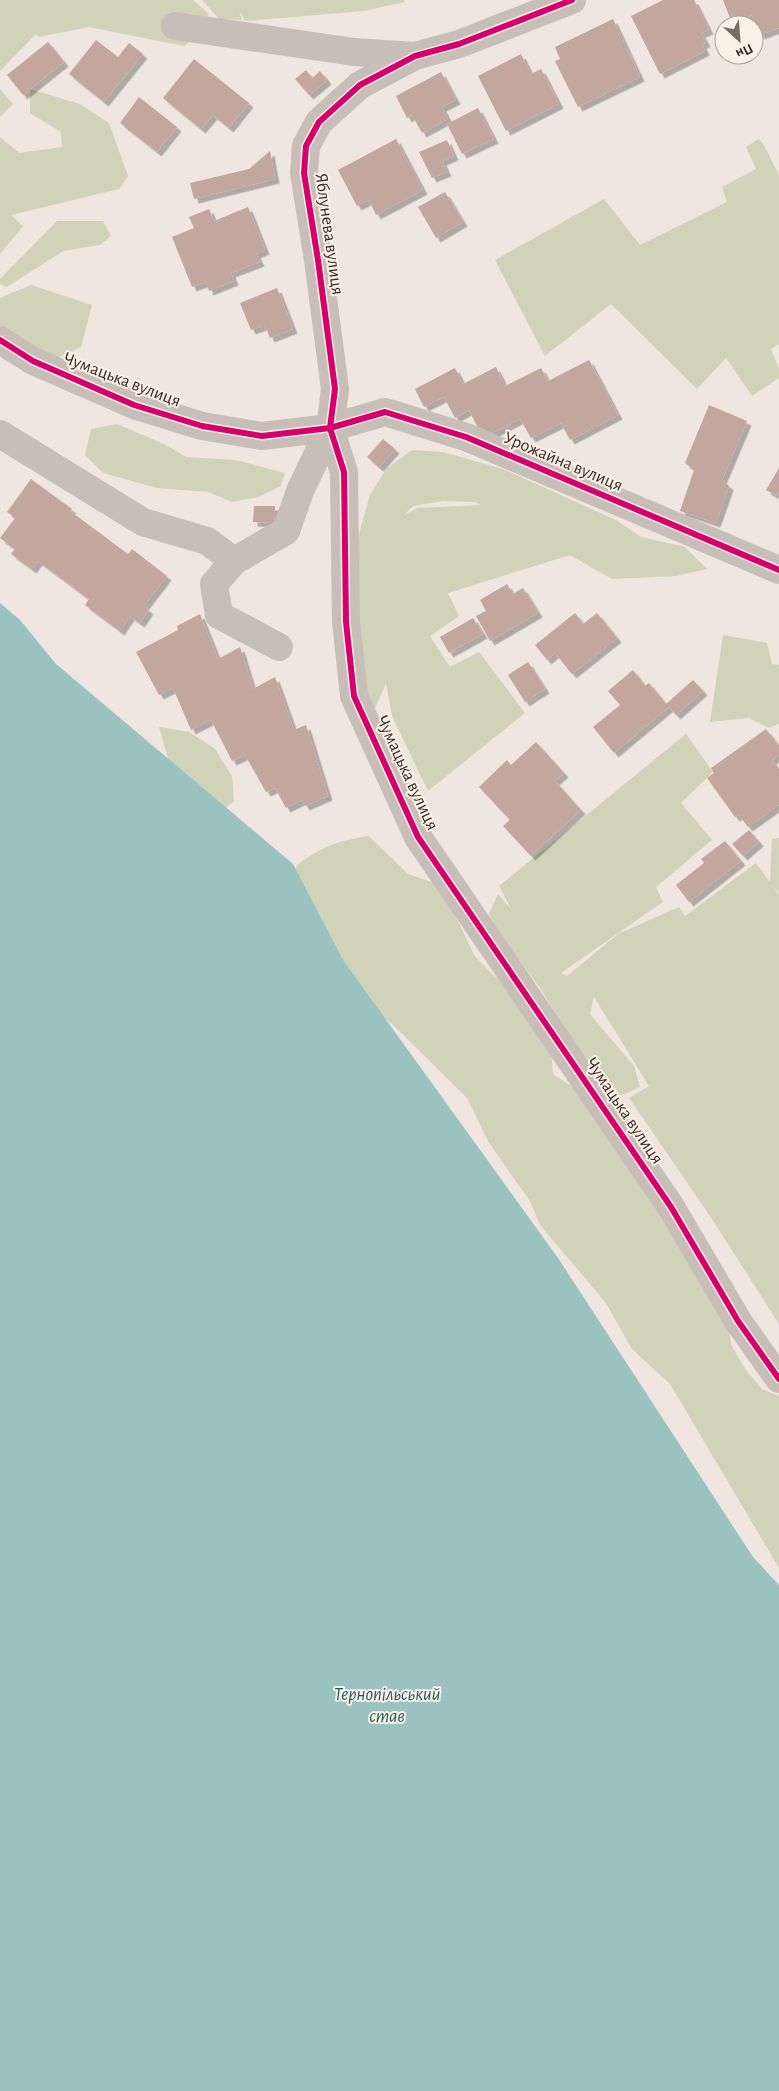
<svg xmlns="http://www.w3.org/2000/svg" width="779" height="2091" font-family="'Alegreya Sans',sans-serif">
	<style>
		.green { fill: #d0d3b7; fill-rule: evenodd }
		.water { fill: #99c2c0 }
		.building { fill: #c3a79f; filter: url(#shadow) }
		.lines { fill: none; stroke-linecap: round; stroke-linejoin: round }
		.minor { stroke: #c7beb8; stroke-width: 28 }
		.cycleway-casing { stroke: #fbf0e5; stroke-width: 9 }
		.cycleway { stroke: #d6006c; stroke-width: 6 }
		.labels { text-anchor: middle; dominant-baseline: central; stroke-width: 4; stroke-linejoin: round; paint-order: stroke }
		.street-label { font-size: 18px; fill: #372a26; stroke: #fbf0e5 }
		.water-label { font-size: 19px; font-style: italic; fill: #185c5c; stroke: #fbf0e5 }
	</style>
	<defs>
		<filter id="shadow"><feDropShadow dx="4.5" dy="4.5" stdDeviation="0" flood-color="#0004"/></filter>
	</defs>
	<rect width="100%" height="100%" fill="#eee6df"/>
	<path class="green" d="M 0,0 L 193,0 L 209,14 L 201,34 L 184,46 L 89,27 L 39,37 L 36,34 L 0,71 Z
		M 202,0 L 404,0 L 405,2 L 364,11 L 245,21 L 239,10 L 242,20 L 219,19 Z
		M 0,89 L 13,104 L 0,117 Z
		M 30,89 L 80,104 L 109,123 L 128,176 L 119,189 L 11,215 L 23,226 L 0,254 L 0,137 L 19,153 L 62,147 L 61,132 L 30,113 Z
		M 759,139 L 764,145 L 779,175 L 779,344 L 771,349 L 779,369 L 779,378 L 752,396 L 726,358 L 697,389 L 611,304 L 545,356 L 495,260 L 604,199 L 640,245 L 727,202 L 722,187 L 756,169 L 746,147 Z
		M 57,221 L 103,221 L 111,236 L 100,245 L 63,251 L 7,287 L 0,284 L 0,279 Z
		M 31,285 L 92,305 L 81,347 L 55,359 L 0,335 L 0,298 Z
		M 117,424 L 164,444 L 186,457 L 236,460 L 285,473 L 281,486 L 258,497 L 232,502 L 208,492 L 157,488 L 103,473 L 85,455 L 91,429 Z
		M 412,450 L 443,452 L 503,469 L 616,520 L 641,537 L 685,547 L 707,569 L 676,576 L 612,579 L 570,555 L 448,593 L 459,616 L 430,636 L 450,667 L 479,652 L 525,713 L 428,791 L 392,716 L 386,683 L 374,711 L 360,683 L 350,588 L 361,526 L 370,495 L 386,469 ZM 444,501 L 475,502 L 481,505 L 418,508 L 404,515 L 413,506 Z
		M 723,635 L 767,643 L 772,664 L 779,665 L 779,724 L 769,728 L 749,718 L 710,722 Z
		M 159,727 L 189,732 L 215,749 L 232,776 L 234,801 L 209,823 L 176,786 Z
		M 686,734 L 713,772 L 681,803 L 712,840 L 656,887 L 663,902 L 561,973 L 567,976 L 618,934 L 679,907 L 685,916 L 756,863 L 770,882 L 772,839 L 779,838 L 779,892 L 774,888 L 779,895 L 779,1324 L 712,1219 L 629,1098 L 649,1086 L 594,997 L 590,1014 L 634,1066 L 640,1087 L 620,1096 L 575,1045 L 540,988 L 499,934 L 489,914 L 498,894 L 511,909 L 499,886 Z
		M 369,836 L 408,874 L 432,882 L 449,902 L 474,955 L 493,975 L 536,1005 L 549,1027 L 553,1074 L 597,1103 L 725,1292 L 731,1345 L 746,1370 L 762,1389 L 779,1396 L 779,1568 L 670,1384 L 632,1349 L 606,1303 L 540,1225 L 530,1201 L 489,1143 L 467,1098 L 392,1024 L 352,993 L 291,890 L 297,865 C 323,846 337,841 369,836 Z"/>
	<path class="water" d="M 0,603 L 20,620 L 56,664 L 293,864 L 343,960 L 558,1258 L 753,1557 L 779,1585 L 779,2091 L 0,2091 Z"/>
	<path class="building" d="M 663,0 L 694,0 L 709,30 L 701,33 L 706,43 L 702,44 L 705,51 L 660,74 L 631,16 Z
		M 723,0 L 779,0 L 779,28 L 760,35 L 752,15 L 732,23 Z
		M 613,19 L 640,77 L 578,107 L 555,61 L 560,59 L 555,47 Z
		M 96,40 L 118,57 L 129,43 L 143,54 L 104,102 L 69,74 Z
		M 48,42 L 64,62 L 23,95 L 7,75 Z
		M 521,54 L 531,74 L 541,69 L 559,104 L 506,131 L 478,76 Z
		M 194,59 L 249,103 L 229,128 L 213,115 L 201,129 L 163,98 Z
		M 306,70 L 312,78 L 320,71 L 327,80 L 309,95 L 295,79 Z
		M 441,72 L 456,100 L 442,107 L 448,119 L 422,133 L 412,115 L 407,118 L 396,96 Z
		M 139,97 L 177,127 L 157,152 L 120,123 Z
		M 478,108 L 494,139 L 462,154 L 447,124 Z
		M 396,139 L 423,190 L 376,215 L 369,200 L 357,206 L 338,170 Z
		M 447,140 L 454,156 L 442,161 L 447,172 L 432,178 L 419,152 Z
		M 270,151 L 275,179 L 194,199 L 190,183 L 249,169 Z
		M 445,192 L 463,222 L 436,238 L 418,207 Z
		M 248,207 L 265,250 L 256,254 L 260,262 L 231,273 L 234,281 L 209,291 L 206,282 L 192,287 L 172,237 L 194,228 L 189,217 L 209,209 L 214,221 Z
		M 277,288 L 293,329 L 270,338 L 265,325 L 251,330 L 240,303 Z
		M 589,360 L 618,415 L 570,440 L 561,423 L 531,438 L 520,419 L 483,438 L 469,410 L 455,418 L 444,397 L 424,407 L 415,389 L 455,368 L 463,384 L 496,367 L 505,386 L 541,368 L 548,381 Z
		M 709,405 L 747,421 L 722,480 L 729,486 L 716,523 L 680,511 L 694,470 L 685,463 Z
		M 383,439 L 395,449 L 379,467 L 367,457 Z
		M 779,468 L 779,493 L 777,496 L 766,490 Z
		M 31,479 L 72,509 L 70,511 L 128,554 L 132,549 L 167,576 L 144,606 L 149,610 L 140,623 L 130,616 L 120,631 L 85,605 L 89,599 L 38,561 L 32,569 L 11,554 L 15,549 L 0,538 L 15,518 L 7,512 Z
		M 254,506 L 275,506 L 274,523 L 253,522 Z
		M 507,584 L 513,594 L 523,588 L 538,613 L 490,641 L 476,616 L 486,611 L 480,600 Z
		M 575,613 L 583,624 L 597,613 L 617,638 L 572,674 L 555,653 L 547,660 L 535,645 Z
		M 200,614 L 218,659 L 240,647 L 253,689 L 275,677 L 294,730 L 306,725 L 328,796 L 305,806 L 302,800 L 286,808 L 275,788 L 266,792 L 245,755 L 232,761 L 211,720 L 191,730 L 173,688 L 159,695 L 136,652 L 178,630 L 177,626 Z
		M 473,618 L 483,634 L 449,653 L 440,637 Z
		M 528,662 L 545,689 L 525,702 L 508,675 Z
		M 633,670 L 645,686 L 649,683 L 666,704 L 693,680 L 703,691 L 676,715 L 669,707 L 614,753 L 593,727 L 620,705 L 608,691 Z
		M 766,729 L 779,746 L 779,755 L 772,760 L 779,769 L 779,805 L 748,827 L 739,815 L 735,817 L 707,778 L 714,773 L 711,768 Z
		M 536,742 L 564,773 L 555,781 L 581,810 L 531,856 L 503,826 L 510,820 L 479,787 L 507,760 L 511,765 Z
		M 749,830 L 759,842 L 743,856 L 732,844 Z
		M 725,841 L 741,861 L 689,902 L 676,885 L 704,863 L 701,859 Z"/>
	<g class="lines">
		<path class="minor" d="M 175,26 L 354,52 L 415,56
			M 0,340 L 33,361 L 134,405 L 202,426 L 262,436 L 330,428 L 344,472 L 346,622 L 354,696 L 418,837 L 671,1207 L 738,1321 L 779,1379
			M 330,428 L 385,412 L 466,437 L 779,570
			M 0,434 L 143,522 L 207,541 L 234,561 L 286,531 L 300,491 L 330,428 L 335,389 L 318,260 L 304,173 L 306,146 L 319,122 L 360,85 L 415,56 L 459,44 L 572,0
			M 234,561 L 214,584 L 219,615 L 279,647"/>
		<g class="cycleway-casing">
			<path id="cycleway" d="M 572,0 L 459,44 L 415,56 L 360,85 L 319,122 L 306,146 L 304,173 L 318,260 L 335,389 L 330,428 L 385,412 L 466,437 L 779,570
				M 0,340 L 33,361 L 134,405 L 202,426 L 262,436 L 330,428 L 344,472 L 346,622 L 354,696 L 418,837 L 671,1207 L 738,1321 L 779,1379"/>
		</g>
		<use href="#cycleway" class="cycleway"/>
	</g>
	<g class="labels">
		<g class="street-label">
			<text transform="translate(329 234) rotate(82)">Яблунева вулиця</text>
			<text transform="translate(122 380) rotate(21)">Чумацька вулиця</text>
			<text transform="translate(563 462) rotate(23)">Урожайна вулиця</text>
			<text transform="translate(407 773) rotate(65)">Чумацька вулиця</text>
			<text transform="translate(624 1111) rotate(56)">Чумацька вулиця</text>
		</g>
		<g class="water-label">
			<text x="387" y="1694">Тернопільський<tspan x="387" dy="22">став</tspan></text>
		</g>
	</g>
	<g transform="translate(739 40) rotate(154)"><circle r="24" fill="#fbf0e5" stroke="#ada199"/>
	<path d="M0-4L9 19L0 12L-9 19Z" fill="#776c67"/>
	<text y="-8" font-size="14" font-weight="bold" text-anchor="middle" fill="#372a26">Пн</text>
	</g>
</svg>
